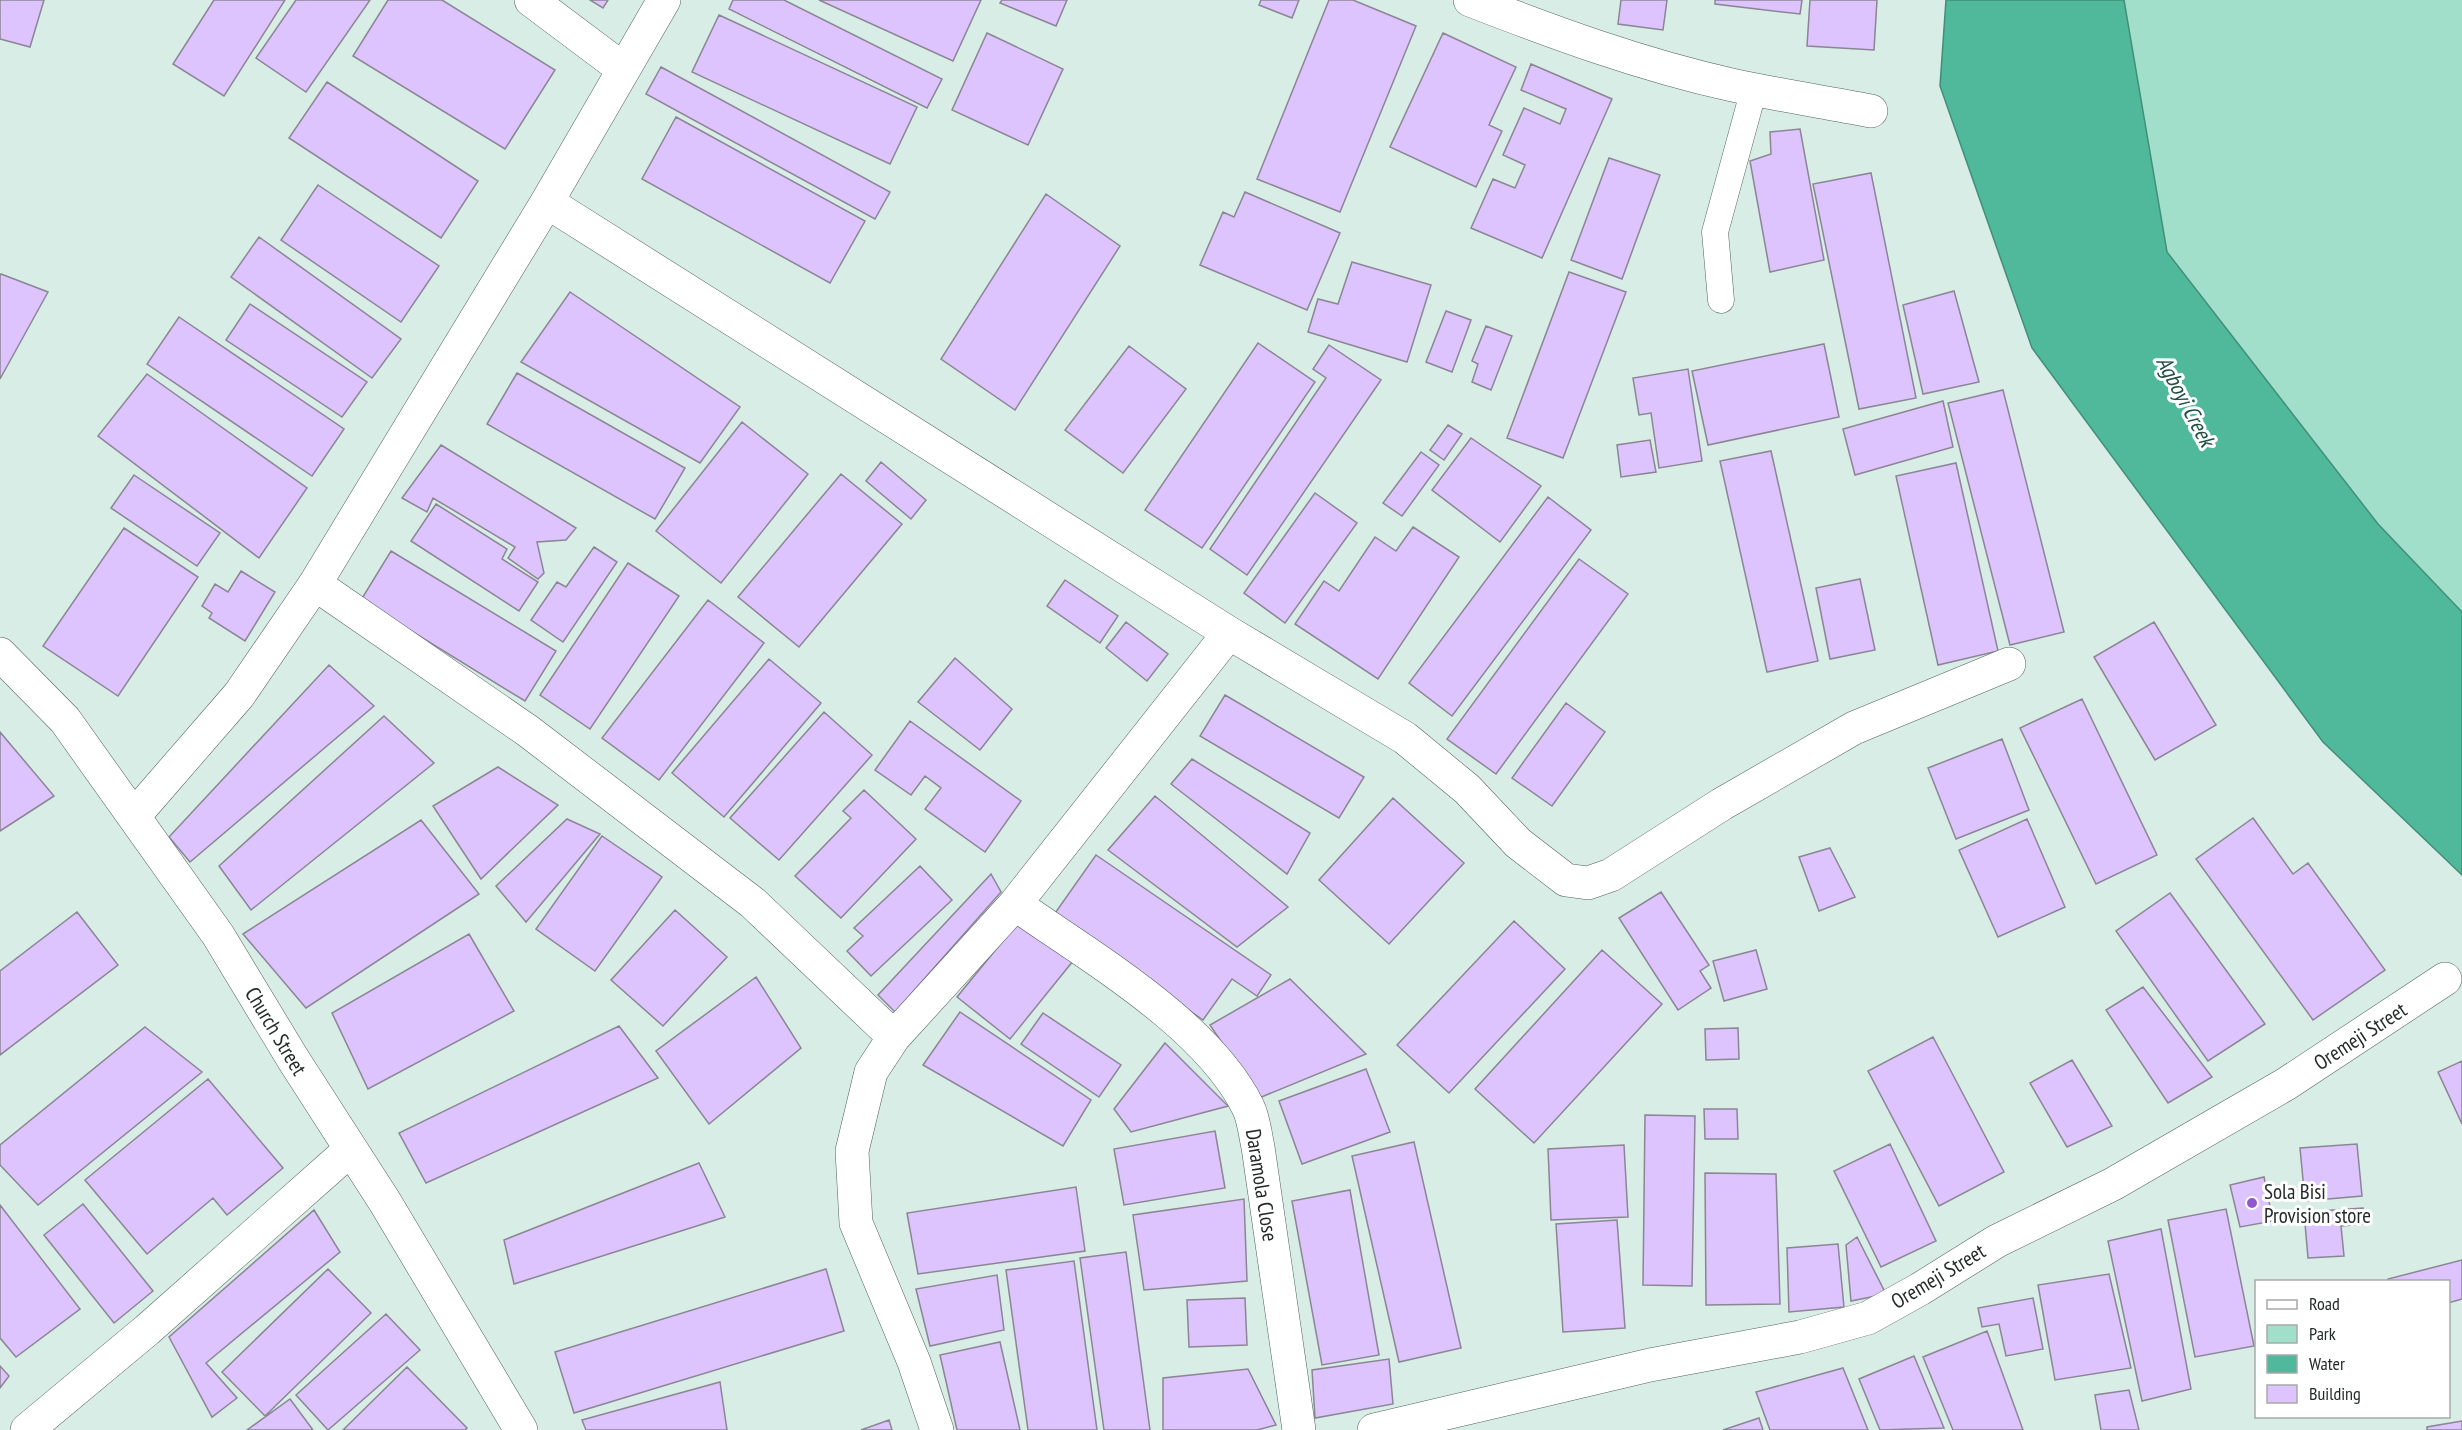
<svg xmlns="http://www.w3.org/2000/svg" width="2462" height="1430" font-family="'PT Sans Narrow',sans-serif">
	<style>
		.green { fill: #a1dfcb }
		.water { fill: #50b99c; stroke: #428e79; stroke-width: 1.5 }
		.building { fill: #ddc4ff; stroke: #8b8594; stroke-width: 1.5 }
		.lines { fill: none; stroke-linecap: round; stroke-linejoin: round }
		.service-casing { stroke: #50625c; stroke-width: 27 }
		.minor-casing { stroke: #50625c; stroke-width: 34 }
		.service { stroke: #fff; stroke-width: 26 }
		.minor { stroke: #fff; stroke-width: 33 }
		.poi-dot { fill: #9157ce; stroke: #fff; stroke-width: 2 }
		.labels { text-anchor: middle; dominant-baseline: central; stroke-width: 6; stroke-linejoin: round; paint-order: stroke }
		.street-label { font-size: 21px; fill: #232b28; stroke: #fff }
		.poi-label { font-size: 21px; fill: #232b28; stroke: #fff; text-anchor: start }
		.water-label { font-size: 22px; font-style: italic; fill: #214e41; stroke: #fff }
	</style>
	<rect width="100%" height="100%" fill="#d8ede5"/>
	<path class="green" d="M 2124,0 L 2462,0 L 2462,612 L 2378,524 L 2167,252 Z"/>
	<path class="water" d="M 1946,0 L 2124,0 L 2167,252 L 2378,524 L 2462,612 L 2462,875 L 2323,742 L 2032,348 L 1940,86 Z"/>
	<path class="building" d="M 0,0 L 44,0 L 30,47 L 0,39 Z
		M 214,0 L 285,0 L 224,96 L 173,64 Z
		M 296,0 L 370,0 L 306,92 L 256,58 Z
		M 388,0 L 442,0 L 555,70 L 505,149 L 353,56 Z
		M 590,0 L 608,0 L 603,8 Z
		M 733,0 L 784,0 L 942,79 L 927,108 L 729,9 Z
		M 819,0 L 981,0 L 953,61 Z
		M 1002,0 L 1067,0 L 1056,26 L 1000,3 Z
		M 1261,0 L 1299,0 L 1292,18 L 1259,5 Z
		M 1329,0 L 1353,0 L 1416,26 L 1340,212 L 1257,179 Z
		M 1621,0 L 1667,0 L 1663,30 L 1618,24 Z
		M 1715,0 L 1802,0 L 1800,14 L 1715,4 Z
		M 1810,0 L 1877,0 L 1874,50 L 1807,46 Z
		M 719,15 L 917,107 L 890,164 L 692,72 Z
		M 987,33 L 1063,69 L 1028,145 L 952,110 Z
		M 1443,33 L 1516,67 L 1489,125 L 1502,131 L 1476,187 L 1390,147 Z
		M 1531,64 L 1612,99 L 1542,258 L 1471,228 L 1493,179 L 1515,188 L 1525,165 L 1503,155 L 1524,108 L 1560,124 L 1566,109 L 1521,90 Z
		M 661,67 L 890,192 L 875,219 L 646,94 Z
		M 327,82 L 478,181 L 441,238 L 289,138 Z
		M 676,117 L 865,221 L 830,283 L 642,179 Z
		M 1800,129 L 1824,260 L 1770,272 L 1750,161 L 1771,154 L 1770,132 Z
		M 1609,158 L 1660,175 L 1622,279 L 1571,260 Z
		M 1871,173 L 1916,398 L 1859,409 L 1813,184 Z
		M 318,185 L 439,266 L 401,322 L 281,240 Z
		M 1245,192 L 1340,233 L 1307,310 L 1200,265 L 1223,212 L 1234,217 Z
		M 1046,194 L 1120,246 L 1015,410 L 941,359 Z
		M 259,237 L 401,339 L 372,378 L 231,277 Z
		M 1352,262 L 1431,285 L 1407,362 L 1308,332 L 1318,299 L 1338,304 Z
		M 1569,272 L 1626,292 L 1563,458 L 1507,438 Z
		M 1,274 L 48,292 L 0,379 L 0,276 Z
		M 1954,291 L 1979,382 L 1923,394 L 1903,305 Z
		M 570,292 L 740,407 L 700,463 L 521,362 Z
		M 250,304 L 367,382 L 342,417 L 226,340 Z
		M 1446,311 L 1471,320 L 1452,372 L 1426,362 Z
		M 179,317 L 344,429 L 312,476 L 147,364 Z
		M 1486,326 L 1512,336 L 1491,390 L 1472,382 L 1478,364 L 1472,361 Z
		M 1258,343 L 1315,382 L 1202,548 L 1145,510 Z
		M 1824,344 L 1839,417 L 1708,445 L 1692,371 Z
		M 1329,345 L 1381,380 L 1247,575 L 1210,549 L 1326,378 L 1313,369 Z
		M 1129,346 L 1186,389 L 1123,473 L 1065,430 Z
		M 1688,369 L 1702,461 L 1659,468 L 1651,413 L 1639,415 L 1633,378 Z
		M 517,373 L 685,468 L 655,519 L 487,424 Z
		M 147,374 L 307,488 L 259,558 L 98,436 Z
		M 2003,390 L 2064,632 L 2010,645 L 1948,403 Z
		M 1943,401 L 1953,447 L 1855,475 L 1843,429 Z
		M 742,422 L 808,474 L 721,583 L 656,531 Z
		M 1448,425 L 1462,434 L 1444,460 L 1430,450 Z
		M 1471,438 L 1541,486 L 1500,542 L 1432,490 Z
		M 1650,440 L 1656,472 L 1621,477 L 1617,445 Z
		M 441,445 L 576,528 L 566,540 L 537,542 L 544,573 L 538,579 L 508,558 L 515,547 L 433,498 L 427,512 L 402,498 Z
		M 1771,451 L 1818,661 L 1767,672 L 1720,461 Z
		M 1421,452 L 1439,465 L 1402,516 L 1383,503 Z
		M 881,462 L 926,500 L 911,519 L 866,481 Z
		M 1956,463 L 1998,651 L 1938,665 L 1896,476 Z
		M 841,474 L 902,524 L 799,647 L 738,597 Z
		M 134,475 L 220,533 L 197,566 L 111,508 Z
		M 1315,493 L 1357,523 L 1285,623 L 1244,593 Z
		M 1548,497 L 1591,530 L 1452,716 L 1409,683 Z
		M 436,504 L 507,549 L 502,559 L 538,582 L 519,611 L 411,541 Z
		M 1413,527 L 1459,557 L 1378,679 L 1295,624 L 1324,581 L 1339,591 L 1375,537 L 1396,551 Z
		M 124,528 L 198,577 L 118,696 L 43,646 Z
		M 594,547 L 617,562 L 563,642 L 531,620 L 557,582 L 566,587 Z
		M 391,551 L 556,651 L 525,701 L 361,600 Z
		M 1579,559 L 1628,594 L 1496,774 L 1447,739 Z
		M 628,563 L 679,596 L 590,729 L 540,695 Z
		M 241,571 L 275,592 L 245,641 L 209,618 L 212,613 L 202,606 L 215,584 L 228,592 Z
		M 1860,579 L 1875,650 L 1830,659 L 1816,588 Z
		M 1065,580 L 1118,616 L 1100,643 L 1047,606 Z
		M 708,600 L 764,643 L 659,780 L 602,738 Z
		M 1126,622 L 1168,654 L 1147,681 L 1106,648 Z
		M 2154,622 L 2216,725 L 2155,760 L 2094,657 Z
		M 955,658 L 1012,709 L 980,750 L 918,702 Z
		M 769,659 L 821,703 L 724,817 L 672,773 Z
		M 329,665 L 374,706 L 190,862 L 169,837 Z
		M 1225,695 L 1364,777 L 1339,818 L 1200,736 Z
		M 2082,699 L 2157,855 L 2096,884 L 2020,728 Z
		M 1566,703 L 1605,732 L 1552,806 L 1512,778 Z
		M 824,712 L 872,755 L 779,860 L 730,818 Z
		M 384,716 L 434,763 L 251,910 L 219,866 Z
		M 910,721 L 1021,801 L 985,852 L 925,809 L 941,788 L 925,776 L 911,795 L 875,770 Z
		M 0,732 L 54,796 L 0,831 Z
		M 2002,739 L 2029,810 L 1956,839 L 1928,768 Z
		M 1192,759 L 1310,833 L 1287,874 L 1171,784 Z
		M 498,767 L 558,805 L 481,879 L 433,806 Z
		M 864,790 L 916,839 L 841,918 L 795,876 L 851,818 L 843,811 Z
		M 1155,796 L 1288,907 L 1237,947 L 1108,850 Z
		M 1393,798 L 1464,863 L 1389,944 L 1319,880 Z
		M 2253,818 L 2293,874 L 2308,863 L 2385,970 L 2313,1020 L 2196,859 Z
		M 567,819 L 600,834 L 526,922 L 496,886 Z
		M 2027,819 L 2065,907 L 1998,937 L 1959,850 Z
		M 421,820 L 479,894 L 306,1008 L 243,934 Z
		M 602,836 L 662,877 L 595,971 L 536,929 Z
		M 1830,848 L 1855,897 L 1819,911 L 1799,857 Z
		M 1096,855 L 1271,975 L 1257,996 L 1232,979 L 1203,1020 L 1053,916 Z
		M 920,866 L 952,900 L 871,976 L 847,951 L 863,936 L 854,928 Z
		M 991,874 L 1001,892 L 895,1012 L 878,995 Z
		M 1661,892 L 1709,965 L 1700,971 L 1711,988 L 1678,1010 L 1619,918 Z
		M 2170,893 L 2265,1024 L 2208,1061 L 2116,931 Z
		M 675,910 L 727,957 L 663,1026 L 611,980 Z
		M 77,912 L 118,965 L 0,1055 L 0,971 Z
		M 1021,919 L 1073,961 L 1010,1039 L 957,997 Z
		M 1514,921 L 1565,969 L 1449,1093 L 1397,1045 Z
		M 469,934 L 514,1011 L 368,1089 L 332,1013 Z
		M 1602,950 L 1662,1004 L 1534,1143 L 1475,1089 Z
		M 1756,950 L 1767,989 L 1724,1001 L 1713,961 Z
		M 756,977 L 801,1048 L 709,1124 L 656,1051 Z
		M 1290,979 L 1366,1054 L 1259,1098 L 1210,1025 Z
		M 2143,987 L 2212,1077 L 2168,1103 L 2106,1010 Z
		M 960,1012 L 1091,1100 L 1063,1146 L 923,1065 Z
		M 1043,1013 L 1121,1065 L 1099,1097 L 1021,1044 Z
		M 619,1026 L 658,1078 L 426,1183 L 399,1133 Z
		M 145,1027 L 202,1072 L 38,1205 L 0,1165 L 0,1145 Z
		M 1738,1028 L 1739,1059 L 1706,1060 L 1705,1029 Z
		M 1933,1037 L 2004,1172 L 1939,1206 L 1868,1071 Z
		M 1165,1043 L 1228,1106 L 1131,1132 L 1114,1109 Z
		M 2072,1060 L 2112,1126 L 2067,1147 L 2030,1083 Z
		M 2462,1061 L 2462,1124 L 2438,1072 Z
		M 1366,1069 L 1390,1132 L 1302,1164 L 1279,1101 Z
		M 208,1079 L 283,1168 L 227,1215 L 213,1198 L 147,1254 L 85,1180 Z
		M 1704,1109 L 1737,1109 L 1738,1139 L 1705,1139 Z
		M 1645,1115 L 1695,1116 L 1692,1286 L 1643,1285 Z
		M 1215,1131 L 1225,1188 L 1124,1205 L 1114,1149 Z
		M 1414,1142 L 1461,1348 L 1399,1362 L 1352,1156 Z
		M 1890,1144 L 1936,1241 L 1881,1267 L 1834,1171 Z
		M 2357,1144 L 2362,1196 L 2305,1201 L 2300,1148 Z
		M 1624,1145 L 1628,1217 L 1551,1220 L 1548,1149 Z
		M 699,1163 L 725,1217 L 514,1284 L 504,1240 Z
		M 1705,1173 L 1776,1174 L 1780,1304 L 1706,1305 Z
		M 2264,1177 L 2273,1221 L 2240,1227 L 2230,1185 Z
		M 1076,1187 L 1085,1251 L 918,1274 L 907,1213 Z
		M 1350,1190 L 1379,1355 L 1322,1365 L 1292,1201 Z
		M 1244,1199 L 1247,1281 L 1144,1290 L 1133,1215 Z
		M 83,1204 L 153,1291 L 114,1323 L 44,1235 Z
		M 0,1205 L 80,1309 L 16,1357 L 0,1338 Z
		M 2363,1208 L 2364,1224 L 2341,1226 L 2344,1256 L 2308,1258 L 2304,1212 Z
		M 2226,1209 L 2254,1346 L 2195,1357 L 2168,1220 Z
		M 314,1210 L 340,1252 L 206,1363 L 237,1398 L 212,1417 L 169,1337 Z
		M 1617,1220 L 1625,1328 L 1563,1332 L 1556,1224 Z
		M 2161,1229 L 2191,1389 L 2142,1401 L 2108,1241 Z
		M 1857,1237 L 1886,1294 L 1851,1301 L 1846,1245 Z
		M 1838,1244 L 1844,1307 L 1789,1312 L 1787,1248 Z
		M 1126,1252 L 1150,1430 L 1104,1430 L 1080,1258 Z
		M 2462,1260 L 2462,1299 L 2448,1303 L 2448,1282 L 2388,1282 L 2388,1279 Z
		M 1074,1261 L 1097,1430 L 1028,1430 L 1006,1270 Z
		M 328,1269 L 371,1313 L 265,1416 L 222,1372 Z
		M 826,1269 L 844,1331 L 574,1413 L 555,1352 Z
		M 2109,1274 L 2131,1368 L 2055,1380 L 2038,1285 Z
		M 997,1275 L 1004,1330 L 930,1346 L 916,1289 Z
		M 1245,1298 L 1247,1345 L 1189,1347 L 1187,1300 Z
		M 2033,1298 L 2043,1349 L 2006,1356 L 1999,1324 L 1982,1327 L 1978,1308 Z
		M 386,1314 L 420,1350 L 328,1430 L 296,1395 Z
		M 1987,1331 L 2023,1430 L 1953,1430 L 1923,1357 Z
		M 1000,1342 L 1020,1430 L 957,1430 L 940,1355 Z
		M 1914,1356 L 1944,1428 L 1880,1430 L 1859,1379 Z
		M 1389,1359 L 1393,1404 L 1315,1418 L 1312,1370 Z
		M 0,1366 L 9,1376 L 0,1388 Z
		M 407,1367 L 467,1428 L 465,1430 L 343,1430 Z
		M 1843,1368 L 1868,1430 L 1770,1430 L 1756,1392 Z
		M 1248,1369 L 1276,1425 L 1257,1430 L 1163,1430 L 1163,1378 Z
		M 720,1382 L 727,1430 L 586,1430 L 582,1420 Z
		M 2129,1390 L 2139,1430 L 2101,1430 L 2095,1395 Z
		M 290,1399 L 313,1430 L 247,1430 Z
		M 1759,1418 L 1763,1430 L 1723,1430 Z
		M 889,1420 L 892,1430 L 861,1430 Z
		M 2462,1421 L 2462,1430 L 2427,1430 L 2427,1427 Z"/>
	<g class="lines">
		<g class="service-casing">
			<path id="service" d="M 1721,300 L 1715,232 L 1754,89"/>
		</g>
		<g class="minor-casing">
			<path id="minor" d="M 531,0 L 623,69
				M 1470,0 C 1555,33 1642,65 1732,85 C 1778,95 1825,102 1871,111
				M 547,202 L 1229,633 L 1405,738 L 1467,789 L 1518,843 L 1566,880 L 1588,883 L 1611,875 L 1722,804 L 1854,728 L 2009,664
				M 315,584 L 528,731 L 753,903 L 894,1037
				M 0,654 L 65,720 L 218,935 L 293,1059 L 385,1202 L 521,1430
				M 134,816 L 239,695 L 315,584 L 547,202 L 664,0
				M 1015,904 C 1090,957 1207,1024 1248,1107 C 1254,1119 1255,1134 1258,1147 L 1299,1430
				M 27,1430 L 147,1330 L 350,1150
				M 937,1430 L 914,1362 L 856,1223 L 852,1151 L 871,1072 L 894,1037 L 1015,904 L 1229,633
				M 1374,1430 L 1650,1365 L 1800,1337 L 1868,1318 L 1920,1289 L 1997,1241 L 2113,1184 L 2286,1084 L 2445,979"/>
		</g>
		<use href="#service" class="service"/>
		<use href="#minor" class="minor"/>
	</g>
	<circle class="poi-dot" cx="2252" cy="1203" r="6"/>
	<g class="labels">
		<g class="street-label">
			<text transform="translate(276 1031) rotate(59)">Church Street</text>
			<text transform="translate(2360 1036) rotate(-33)">Oremeji Street</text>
			<text transform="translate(1262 1185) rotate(81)">Daramola Close</text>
			<text transform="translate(1938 1276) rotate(-31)">Oremeji Street</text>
		</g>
		<g class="poi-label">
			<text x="2264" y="1191">Sola Bisi<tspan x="2264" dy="24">Provision store</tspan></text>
		</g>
		<g class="water-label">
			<text transform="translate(2186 401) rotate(62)">Agboyi Creek</text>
		</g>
	</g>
	<rect x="2255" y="1280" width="195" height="138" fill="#ffffff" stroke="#a7aaa9" stroke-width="1.5"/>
	<rect x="2267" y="1300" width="30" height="9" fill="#ffffff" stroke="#a7aaa9" stroke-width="1.5"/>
	<text x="2309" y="1310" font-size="18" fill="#232b28">Road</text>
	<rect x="2267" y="1325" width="30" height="18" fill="#a1dfcb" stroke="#a7aaa9" stroke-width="1.5"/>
	<text x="2309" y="1340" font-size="18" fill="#232b28">Park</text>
	<rect x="2267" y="1355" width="30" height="18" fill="#50b99c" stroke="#a7aaa9" stroke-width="1.5"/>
	<text x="2309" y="1370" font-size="18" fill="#232b28">Water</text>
	<rect x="2267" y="1385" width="30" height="18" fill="#ddc4ff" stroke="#a7aaa9" stroke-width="1.5"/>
	<text x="2309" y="1400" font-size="18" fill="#232b28">Building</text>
</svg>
